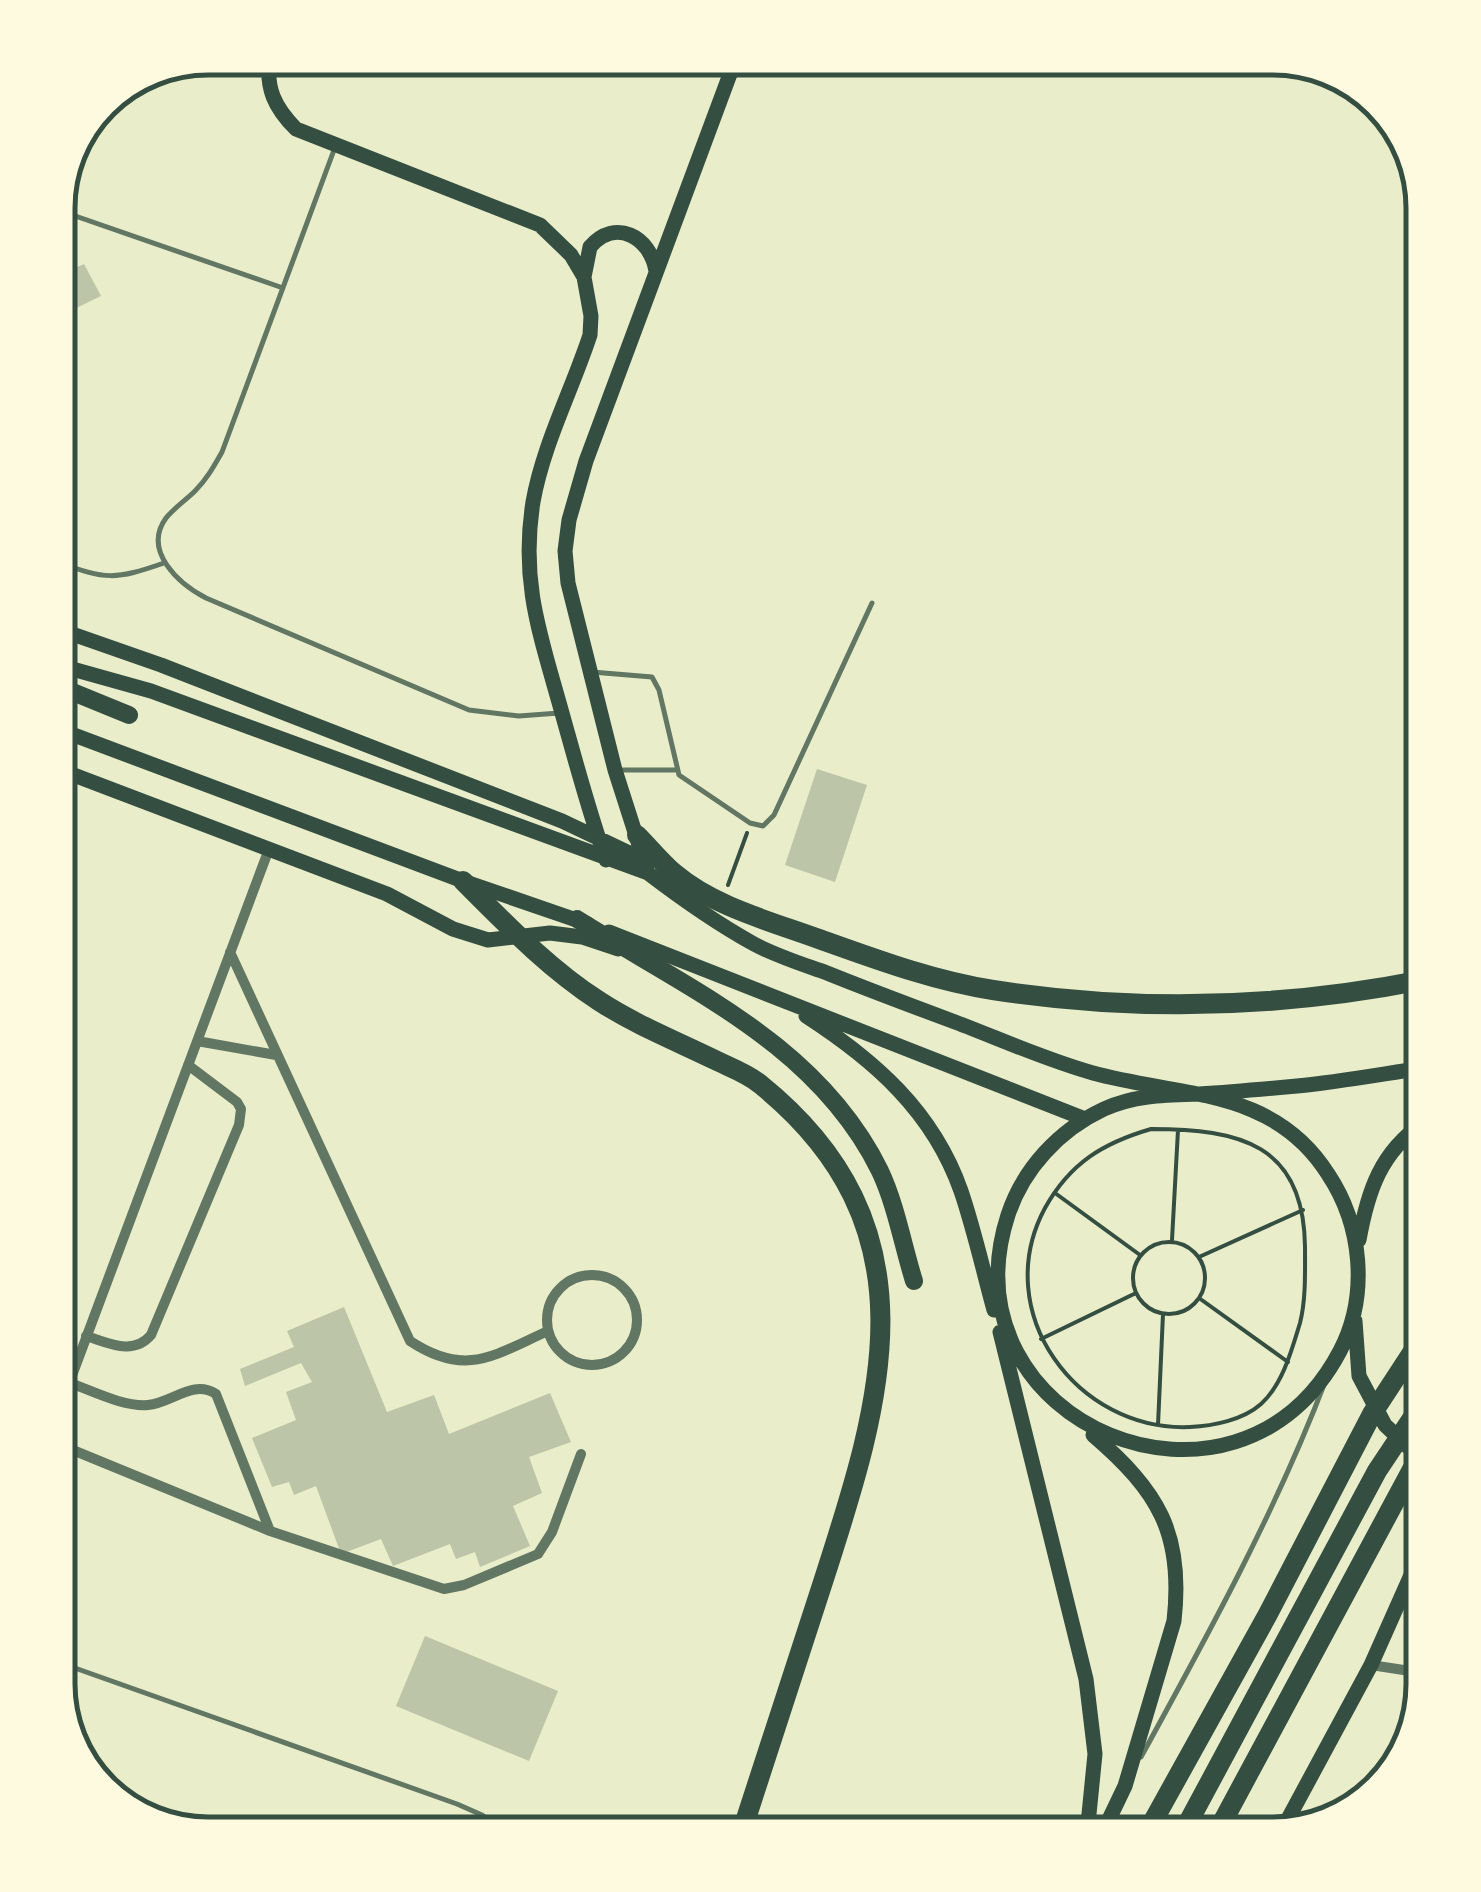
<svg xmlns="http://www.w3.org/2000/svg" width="1481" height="1892" font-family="Rubik,sans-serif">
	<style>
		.building { fill: #bcc5a7 }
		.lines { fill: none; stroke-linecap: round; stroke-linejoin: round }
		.path { stroke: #344e41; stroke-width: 4 }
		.service { stroke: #617663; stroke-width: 5 }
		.minor { stroke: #617663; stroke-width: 10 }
		.secondary { stroke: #344e41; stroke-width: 15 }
		.trunk { stroke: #344e41; stroke-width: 18 }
		.motorway { stroke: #344e41; stroke-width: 20 }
		.rim { fill: none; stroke: #344e41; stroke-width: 5 }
	</style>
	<rect width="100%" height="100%" fill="#e9edc9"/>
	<path class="building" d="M 84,264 L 101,296 L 58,317 L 58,276 Z
		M 817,769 L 867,785 L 835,882 L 785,865 Z
		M 344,1307 L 387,1412 L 434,1395 L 449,1434 L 550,1393 L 571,1442 L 529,1457 L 542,1493 L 513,1506 L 530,1546 L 480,1567 L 475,1552 L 456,1559 L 450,1544 L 393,1566 L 381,1539 L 341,1554 L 316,1486 L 294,1495 L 289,1482 L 272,1487 L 252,1438 L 296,1420 L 286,1392 L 312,1382 L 301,1363 L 245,1386 L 240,1369 L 294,1347 L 287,1331 Z
		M 425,1636 L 558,1691 L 529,1761 L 396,1706 Z"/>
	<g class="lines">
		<path class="path" d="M 728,885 L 747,833
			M 1151,1129 C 1240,1129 1304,1144 1305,1247 C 1305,1271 1306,1300 1300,1323 C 1292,1349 1283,1384 1261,1404 C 1243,1420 1213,1426 1190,1427 C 1077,1432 989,1312 1045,1208 C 1070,1163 1103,1143 1151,1129 Z
			M 1055,1193 L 1140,1255
			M 1172,1240 L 1178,1130
			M1133 1278a36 36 0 1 1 72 0a36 36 0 1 1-72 0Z
			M 1199,1257 L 1303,1210
			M 1199,1298 L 1288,1362
			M 1041,1339 L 1136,1293
			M 1158,1425 L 1163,1314"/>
		<path class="service" d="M 334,150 L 222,452 C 214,466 207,479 195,491 C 186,500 174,508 166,518 C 142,551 179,584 206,598 L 469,710 L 519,716 L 559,713
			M 58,210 L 283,288
			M 58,562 C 106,580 115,580 164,563
			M 592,672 L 652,677 L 659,690 L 679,775 L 750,823 L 763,826 L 774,815 L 872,603
			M 618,770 L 676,770
			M 58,1662 L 457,1804 L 482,1815 L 510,1834
			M 1141,1757 C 1209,1633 1277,1509 1327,1377"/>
		<path class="minor" d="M 230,952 L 410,1341 C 466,1378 494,1355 548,1331
			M 197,1041 L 276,1055
			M547 1320a45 45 0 1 1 90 0a45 45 0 1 1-90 0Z
			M 86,1336 C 109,1343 133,1356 151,1335 L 239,1125 L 241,1109 L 237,1102 L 188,1065
			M 70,1383 C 93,1391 123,1407 148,1405 C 172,1403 193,1379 216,1394 L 270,1531
			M 58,1413 L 269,849
			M 58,1444 L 270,1531 L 444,1589 L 464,1585 L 538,1554 L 552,1532 L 581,1454
			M 1371,1665 L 1423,1673"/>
		<path class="secondary" d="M 270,58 C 265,88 275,108 296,129 L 540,225 L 571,255 L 584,277 L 591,316 L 590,335 C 572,390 543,445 533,502 C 520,583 541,637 562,713 C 576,763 589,812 606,860
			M 584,277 L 590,247 C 615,218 650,236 656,271
			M 58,629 L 161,665 L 562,821 L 644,860
			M 58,665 L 151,691 L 648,873 C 682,899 716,923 754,944 C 776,956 802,964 827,973 C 869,990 912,1006 955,1022 C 1000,1039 1046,1060 1093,1073 C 1180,1097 1273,1087 1328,1174 C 1362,1225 1369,1295 1340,1351 C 1237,1547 940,1424 1008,1215 C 1023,1169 1059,1130 1104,1109 C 1135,1095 1166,1095 1199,1094 C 1232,1092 1265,1089 1297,1086 C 1339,1082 1382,1074 1423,1068
			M 58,729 L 463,881 L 588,924
			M 58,769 L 387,894 L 453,929 L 488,940 L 550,933 L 582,937 L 618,949
			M 648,873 L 615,770 L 568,583 L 565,551 L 569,520 L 586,461 L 736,58
			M 609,932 L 1085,1119
			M 806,1016 C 874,1060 933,1111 961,1191 C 974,1229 983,1270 994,1310
			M 1359,1240 C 1368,1190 1381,1152 1423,1123
			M 1355,1321 L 1359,1376 L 1385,1425 L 1423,1461
			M 1000,1332 L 1086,1679 L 1095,1754 L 1087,1834
			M 1093,1435 C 1158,1491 1184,1533 1174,1621 L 1125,1786 L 1102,1834
			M 1281,1832 L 1371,1665 L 1423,1548"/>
		<path class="trunk" d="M 58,686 L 129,715
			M 577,919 C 690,990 818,1045 880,1171 C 896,1205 903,1246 914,1281"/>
		<path class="motorway" d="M 637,835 C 649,847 661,862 674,873 C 714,907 770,921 819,939 C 875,959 934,981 993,990 C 1136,1012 1282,1008 1423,980
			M 463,881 C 506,924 548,968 599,1001 C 634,1024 676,1041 713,1059 C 729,1067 747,1073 760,1084 C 937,1227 883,1397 823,1582 C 795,1666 768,1750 741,1834
			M 1146,1834 L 1268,1614 L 1372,1414 L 1423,1336
			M 1182,1834 L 1377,1471 L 1423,1402
			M 1216,1834 L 1423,1449"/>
	</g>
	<path d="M0 0H1481V1892H0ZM208 75H1273A133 133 0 0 1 1406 208V1684A133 133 0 0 1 1273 1817H208A133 133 0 0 1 75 1684V208A133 133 0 0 1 208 75Z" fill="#fefae0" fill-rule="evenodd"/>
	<path class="rim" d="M208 75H1273A133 133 0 0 1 1406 208V1684A133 133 0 0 1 1273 1817H208A133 133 0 0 1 75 1684V208A133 133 0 0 1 208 75Z"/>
</svg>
